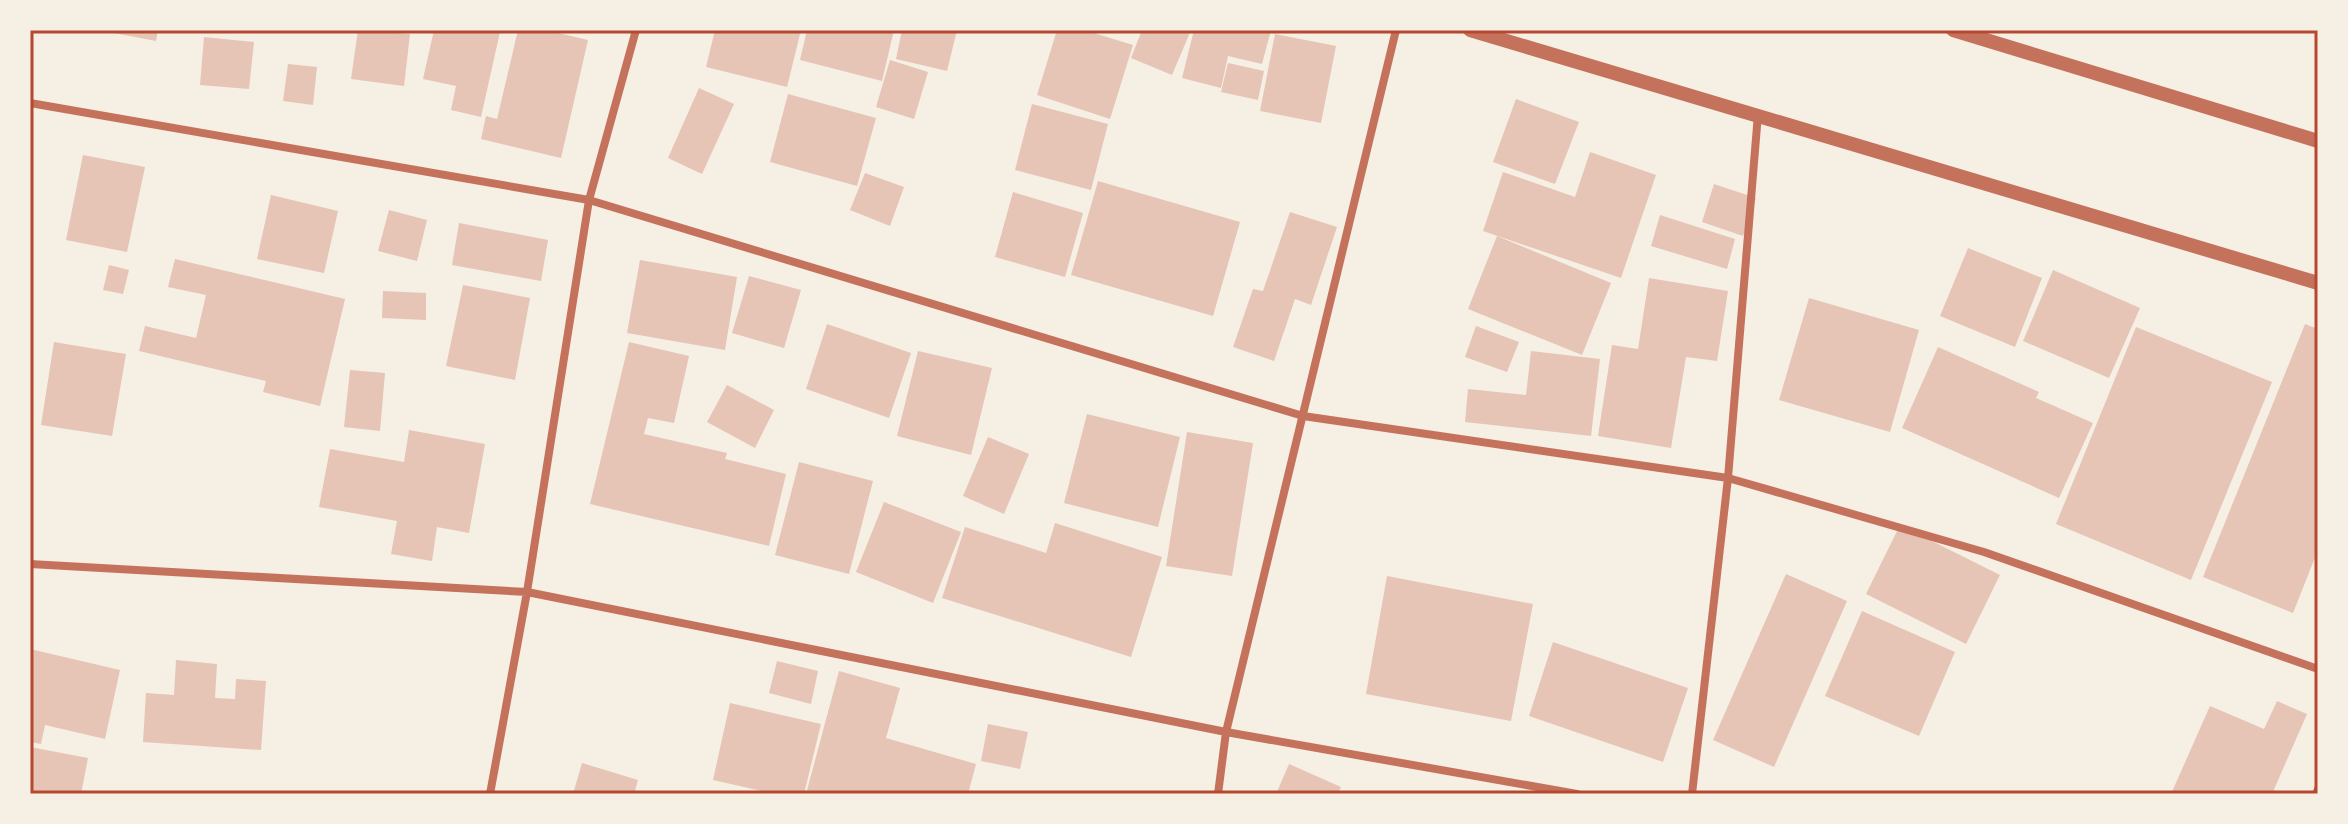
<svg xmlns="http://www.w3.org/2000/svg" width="2348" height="824" font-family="'Fira Sans',sans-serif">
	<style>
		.building { fill: #e6c5b7 }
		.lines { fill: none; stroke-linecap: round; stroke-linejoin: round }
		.minor { stroke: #c5725c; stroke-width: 8 }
		.tertiary { stroke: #c5725c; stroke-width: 14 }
		.neatline { fill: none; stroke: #b5482f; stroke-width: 3 }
	</style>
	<rect width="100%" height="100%" fill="#f6efe4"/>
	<path class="building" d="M 114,30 L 158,30 L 156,41 L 114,33 Z
		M 358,30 L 410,34 L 404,86 L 351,79 Z
		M 434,30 L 490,30 L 500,32 L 481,117 L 451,110 L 456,86 L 423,79 Z
		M 518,30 L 545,30 L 588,40 L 561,158 L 481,139 L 486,116 L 497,119 Z
		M 715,30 L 801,30 L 787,87 L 706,67 Z
		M 807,30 L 894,30 L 882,81 L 800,60 Z
		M 902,30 L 957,30 L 947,71 L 896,59 Z
		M 1057,30 L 1084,30 L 1133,45 L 1110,119 L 1037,95 Z
		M 1142,30 L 1191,30 L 1172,75 L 1131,58 Z
		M 1194,30 L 1271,30 L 1262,64 L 1228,56 L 1221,88 L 1182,78 Z
		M 1275,34 L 1336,46 L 1321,123 L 1260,111 Z
		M 204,37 L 254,42 L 249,89 L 200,85 Z
		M 890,60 L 928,72 L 914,119 L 876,107 Z
		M 1228,63 L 1264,71 L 1258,100 L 1221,92 Z
		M 288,64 L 317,67 L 313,105 L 283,101 Z
		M 699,88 L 734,104 L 702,174 L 668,158 Z
		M 788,94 L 876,118 L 857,186 L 770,162 Z
		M 1516,99 L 1579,122 L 1555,184 L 1493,162 Z
		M 1032,104 L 1108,124 L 1091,190 L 1015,170 Z
		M 1590,152 L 1656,175 L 1621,278 L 1483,231 L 1503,172 L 1575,197 Z
		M 83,155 L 145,167 L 127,252 L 66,240 Z
		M 865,173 L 904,187 L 890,226 L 850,210 Z
		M 1098,181 L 1240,222 L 1213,316 L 1071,275 Z
		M 1714,184 L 1756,198 L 1743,236 L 1702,222 Z
		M 1013,192 L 1083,213 L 1065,277 L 995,257 Z
		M 271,195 L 338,211 L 324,273 L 257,259 Z
		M 389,210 L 427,220 L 417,261 L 378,251 Z
		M 1290,212 L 1337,227 L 1311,305 L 1295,299 L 1274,361 L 1233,347 L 1253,289 L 1263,291 Z
		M 1660,215 L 1735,239 L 1727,269 L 1651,246 Z
		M 459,223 L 548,240 L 541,281 L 452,265 Z
		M 1497,236 L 1611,283 L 1582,355 L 1468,309 Z
		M 1968,248 L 2042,278 L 2015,347 L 1940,316 Z
		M 175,259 L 345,299 L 320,406 L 263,392 L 266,381 L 139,351 L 145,326 L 196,338 L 206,295 L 168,287 Z
		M 640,260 L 737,277 L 725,350 L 627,333 Z
		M 109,265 L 129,270 L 123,294 L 103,290 Z
		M 2053,270 L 2140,308 L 2109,378 L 2023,341 Z
		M 749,276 L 801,290 L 784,348 L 732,333 Z
		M 1649,278 L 1728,291 L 1717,361 L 1686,357 L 1671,448 L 1598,436 L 1612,345 L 1638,349 Z
		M 463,285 L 530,298 L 515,380 L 446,366 Z
		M 383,291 L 426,293 L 426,320 L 382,318 Z
		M 1809,298 L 1919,330 L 1890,432 L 1779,400 Z
		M 827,324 L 911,353 L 889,418 L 806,389 Z
		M 2305,324 L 2318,329 L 2318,550 L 2293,613 L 2203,577 Z
		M 1476,326 L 1519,342 L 1507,372 L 1465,357 Z
		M 2136,327 L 2272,382 L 2191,580 L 2056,524 Z
		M 54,342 L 126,354 L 112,436 L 41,425 Z
		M 629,342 L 689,356 L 674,423 L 648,418 L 644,434 L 727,453 L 725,459 L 786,474 L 769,546 L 590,504 Z
		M 1938,347 L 2039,392 L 2036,398 L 2093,423 L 2059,498 L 1902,428 Z
		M 918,351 L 992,368 L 971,455 L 897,436 Z
		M 1531,351 L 1600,359 L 1591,436 L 1465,422 L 1468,389 L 1526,395 Z
		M 350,370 L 385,373 L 380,431 L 344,427 Z
		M 727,385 L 774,410 L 755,448 L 707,422 Z
		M 1087,414 L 1180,437 L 1158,527 L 1064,503 Z
		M 409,430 L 485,444 L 469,533 L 437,527 L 432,561 L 391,554 L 397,521 L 319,507 L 330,449 L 404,462 Z
		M 1187,432 L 1253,443 L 1232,576 L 1166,566 Z
		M 988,437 L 1029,454 L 1004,514 L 963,496 Z
		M 799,462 L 873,481 L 849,574 L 775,555 Z
		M 884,502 L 961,532 L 933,603 L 856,572 Z
		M 1055,523 L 1162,557 L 1131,657 L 942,598 L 965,527 L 1046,553 Z
		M 1900,525 L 2000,575 L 1966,644 L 1866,594 Z
		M 1786,574 L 1847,601 L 1774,767 L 1713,740 Z
		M 1387,576 L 1533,604 L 1511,721 L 1366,694 Z
		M 1862,611 L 1955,652 L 1919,736 L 1825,696 Z
		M 1553,642 L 1688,688 L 1663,762 L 1529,716 Z
		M 30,649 L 120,670 L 105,739 L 45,725 L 41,744 L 30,742 Z
		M 176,660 L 217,664 L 215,698 L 235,699 L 236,679 L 266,681 L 261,750 L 143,742 L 146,693 L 174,695 Z
		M 777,661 L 818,671 L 811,704 L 769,693 Z
		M 839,671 L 900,688 L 886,738 L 976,764 L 968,794 L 806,794 Z
		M 2277,701 L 2307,714 L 2272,794 L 2171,794 L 2210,706 L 2264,729 Z
		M 730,703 L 821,724 L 804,794 L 775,794 L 713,780 Z
		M 988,724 L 1028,732 L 1020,769 L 981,761 Z
		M 30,747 L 88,758 L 81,794 L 30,794 Z
		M 582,763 L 638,780 L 634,794 L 573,794 Z
		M 1289,764 L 1341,787 L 1338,794 L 1276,794 Z"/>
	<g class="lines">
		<path class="minor" d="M 30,103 L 589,200 L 1303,416 L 1728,478 L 1984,552 L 2318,669
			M 30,564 L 527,592 L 1226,732 L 1577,794
			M 490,794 L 527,592 L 589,200 L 636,30
			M 1218,794 L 1226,732 L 1396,30
			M 1692,794 L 1728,478 L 1758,114
			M 2316,794 L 2318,789"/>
		<path class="tertiary" d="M 1470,30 L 2318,283
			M 1953,30 L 2318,141"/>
	</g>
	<rect width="2348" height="824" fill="none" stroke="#f6efe4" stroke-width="64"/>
	<rect x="32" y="32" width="2284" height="760" class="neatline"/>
</svg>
